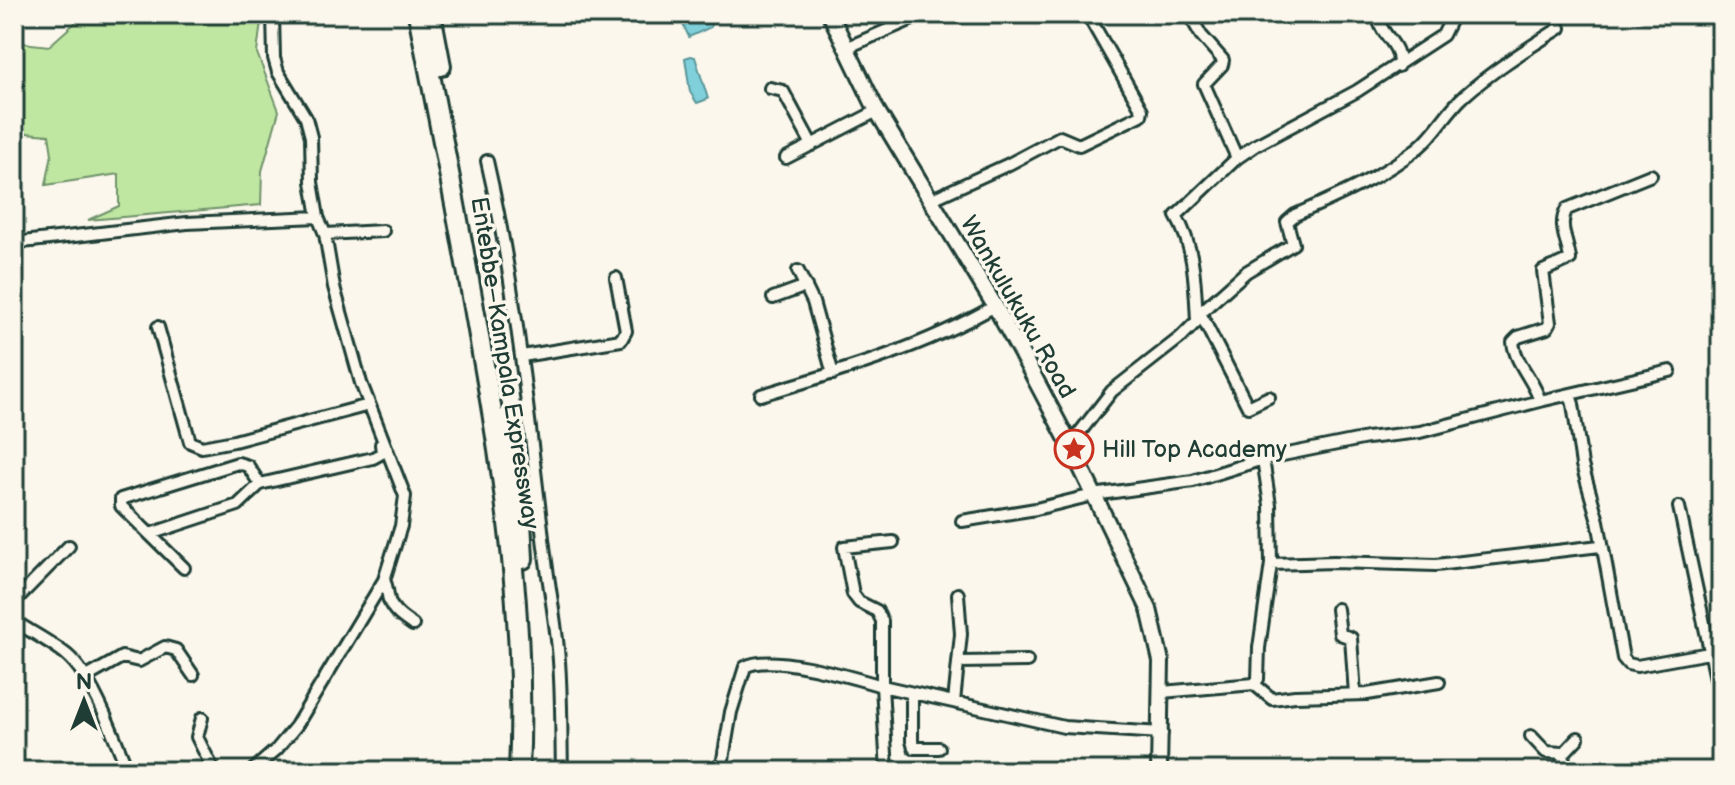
<svg xmlns="http://www.w3.org/2000/svg" width="1735" height="785" font-family="'Balsamiq Sans',sans-serif">
	<style>
		.green { fill: #bfe7a2; stroke: #6f926b; stroke-width: 2 }
		.water { fill: #80d0db; stroke: #599598; stroke-width: 2 }
		.lines { fill: none; stroke-linecap: round; stroke-linejoin: round }
		.street-casing { stroke: #1f3d34; stroke-width: 16 }
		.secondary-casing { stroke: #1f3d34; stroke-width: 20 }
		.highway-casing { stroke: #1f3d34; stroke-width: 24 }
		.street { stroke: #fbf7ec; stroke-width: 10 }
		.secondary { stroke: #fbf7ec; stroke-width: 14 }
		.highway { stroke: #fbf7ec; stroke-width: 18 }
		.labels { text-anchor: middle; dominant-baseline: central; stroke-width: 7; stroke-linejoin: round; paint-order: stroke }
		.street-label { font-size: 24px; fill: #1f3d34; stroke: #fbf7ec }
		.poi-label { font-size: 24px; fill: #1f3d34; stroke: #fbf7ec; text-anchor: start }
	</style>
	<rect width="100%" height="100%" fill="#fbf7ec"/>
	<filter id="ink" filterUnits="userSpaceOnUse"><feTurbulence type="fractalNoise" baseFrequency=".0125" numOctaves="2"/><feDisplacementMap in="SourceGraphic" scale="16" xChannelSelector="R" yChannelSelector="G"/><feConvolveMatrix kernelMatrix="1 2 1 2 8 2 1 2 1" color-interpolation-filters="sRGB"/></filter>
	<g filter="url(#ink)">
		<path class="green" d="M 85,14 L 262,14 L 257,53 L 279,111 L 262,171 L 261,205 L 88,220 L 119,206 L 119,174 L 46,185 L 52,154 L 49,135 L 14,132 L 14,42 L 49,46 Z"/>
		<path class="water" d="M 678,14 L 709,14 L 711,27 L 689,37 Z
			M 691,56 L 695,57 L 708,99 L 697,103 L 690,92 L 685,58 Z"/>
		<g class="lines">
			<g class="street-casing">
				<path id="street" d="M 1189,14 L 1201,35 L 1223,60 L 1222,65 L 1204,84 L 1237,158
					M 1378,14 C 1378,35 1403,44 1398,66
					M 846,48 L 924,14
					M 770,88 L 783,91 L 812,145
					M 786,158 L 877,111
					M 487,161 C 515,282 527,406 542,529 C 546,569 554,609 558,649 C 562,689 561,731 562,771
					M 930,200 L 1009,164 L 1060,137 L 1079,145 L 1141,115 L 1142,110 L 1139,105 L 1089,17
					M 14,219 L 17,242
					M 325,234 L 383,231
					M 14,243 L 187,223 L 318,217
					M 798,271 L 813,302 L 833,374
					M 14,272 L 15,282
					M 773,298 L 806,286
					M 1200,313 L 1248,407 L 1269,397
					M 1198,319 L 1200,313 L 1246,272 L 1293,244 L 1287,222 L 1295,215 C 1338,196 1382,177 1419,147 C 1437,132 1447,111 1464,96 C 1493,70 1527,49 1560,28
					M 158,327 L 190,442 L 202,447 L 234,441 L 369,405
					M 522,356 L 621,340 L 626,331 L 616,278
					M 761,395 C 842,371 922,348 995,306
					M 1570,395 L 1573,404 L 1582,465 L 1598,521 L 1623,658 L 1628,664 L 1637,666 L 1709,653
					M 1540,401 C 1534,380 1515,363 1513,342 L 1518,337 L 1547,328 L 1550,323 L 1543,271 L 1570,259 C 1568,242 1557,225 1567,209 L 1651,175
					M 1070,445 L 1112,391 L 1181,337 L 1197,321 C 1195,284 1195,248 1176,216 L 1237,158 L 1256,145 L 1357,91 L 1443,35 L 1450,21 L 1446,14
					M 1263,459 L 1270,505 L 1271,564
					M 1679,507 L 1721,702
					M 962,521 L 1036,509 L 1093,495 L 1193,481 L 1263,459 L 1367,438 L 1420,432 L 1540,401 L 1670,371
					M 150,534 L 238,505 L 260,484
					M 893,542 L 844,547 L 853,594 L 859,602 L 877,611 L 882,621 L 882,686 L 1064,727 L 1162,733
					M 184,568 L 121,506 L 121,499 L 238,463 L 248,466 L 260,484 L 373,458 L 382,453 L 381,444
					M 384,580 C 388,588 387,593 389,600 C 392,611 404,619 413,625
					M 14,602 L 69,546
					M 1337,609 L 1340,634 L 1351,638 L 1355,694
					M 14,621 C 31,632 51,642 67,655 C 93,677 115,739 128,771
					M 960,662 L 1027,661
					M 85,678 L 122,657 L 139,661 L 165,647 L 176,650 L 193,675
					M 1254,684 L 1258,679 L 1259,648 L 1271,564 L 1334,562 L 1436,565 L 1600,546
					M 1254,684 L 1272,699 L 1295,696 L 1367,694 L 1439,682
					M 1162,692 L 1254,684
					M 912,693 L 912,741 L 914,748 L 939,748
					M 954,702 L 961,634 L 958,594
					M 202,718 L 197,737 L 214,771
					M 1531,736 L 1546,752 L 1564,753
					M 252,771 L 277,749 L 296,726 L 384,580 L 401,526 L 405,496 L 361,383 L 334,287 L 325,234 L 318,217 L 312,182 L 311,137 L 306,118 L 278,72 L 274,58 L 273,14
					M 721,771 L 731,712 L 745,667 C 770,652 854,678 882,686 L 887,771
					M 1562,771 L 1564,753 L 1578,738"/>
			</g>
			<g class="secondary-casing">
				<path id="secondary" d="M 830,14 L 877,111 L 995,306 L 1033,375 L 1070,445 L 1149,609 L 1161,661 L 1159,771"/>
			</g>
			<g class="highway-casing">
				<path id="highway" d="M 418,14 C 440,125 462,236 481,348 C 506,487 526,630 519,771
					M 431,14 L 441,66
					M 506,418 L 521,521 L 523,559"/>
			</g>
			<use href="#street" class="street"/>
			<use href="#secondary" class="secondary"/>
			<use href="#highway" class="highway"/>
		</g>
	</g>
	<defs>
		<g id="sight-ring" transform="scale(2)"><circle r="9.5" fill="#fbf7ec" stroke="#c8321e" stroke-width="1.5"/><path d="M0-6L1.8-2.2L6-1.7L2.9 1.2L3.7 5.4L0 3.3L-3.7 5.4L-2.9 1.2L-6-1.7L-1.8-2.2Z" fill="#c8321e"/></g>
	</defs>
	<g fill-rule="evenodd">
		<use href="#sight-ring" x="1074" y="449"/>
	</g>
	<g class="labels">
		<g class="street-label">
			<text transform="translate(1018 307) rotate(60)">Wankulukuku Road</text>
			<text transform="translate(505 363) rotate(81)">Entebbe–Kampala Expressway</text>
		</g>
		<g class="poi-label">
			<text x="1102" y="449">Hill Top Academy</text>
		</g>
	</g>
	<rect width="1735" height="785" fill="none" stroke="#fbf7ec" stroke-width="48"/>
	<rect x="24" y="24" width="1687" height="737" fill="none" stroke="#1f3d34" stroke-width="3" filter="url(#ink)"/>
	<g transform="translate(84 701)" stroke="#fbf7ec" stroke-width="6" paint-order="stroke">
	<path d="M0-6L14 30L0 20L-14 30Z" fill="#1f3d34"/>
	<text y="-12" font-size="22" font-weight="bold" text-anchor="middle" fill="#1f3d34">N</text>
	</g>
</svg>
